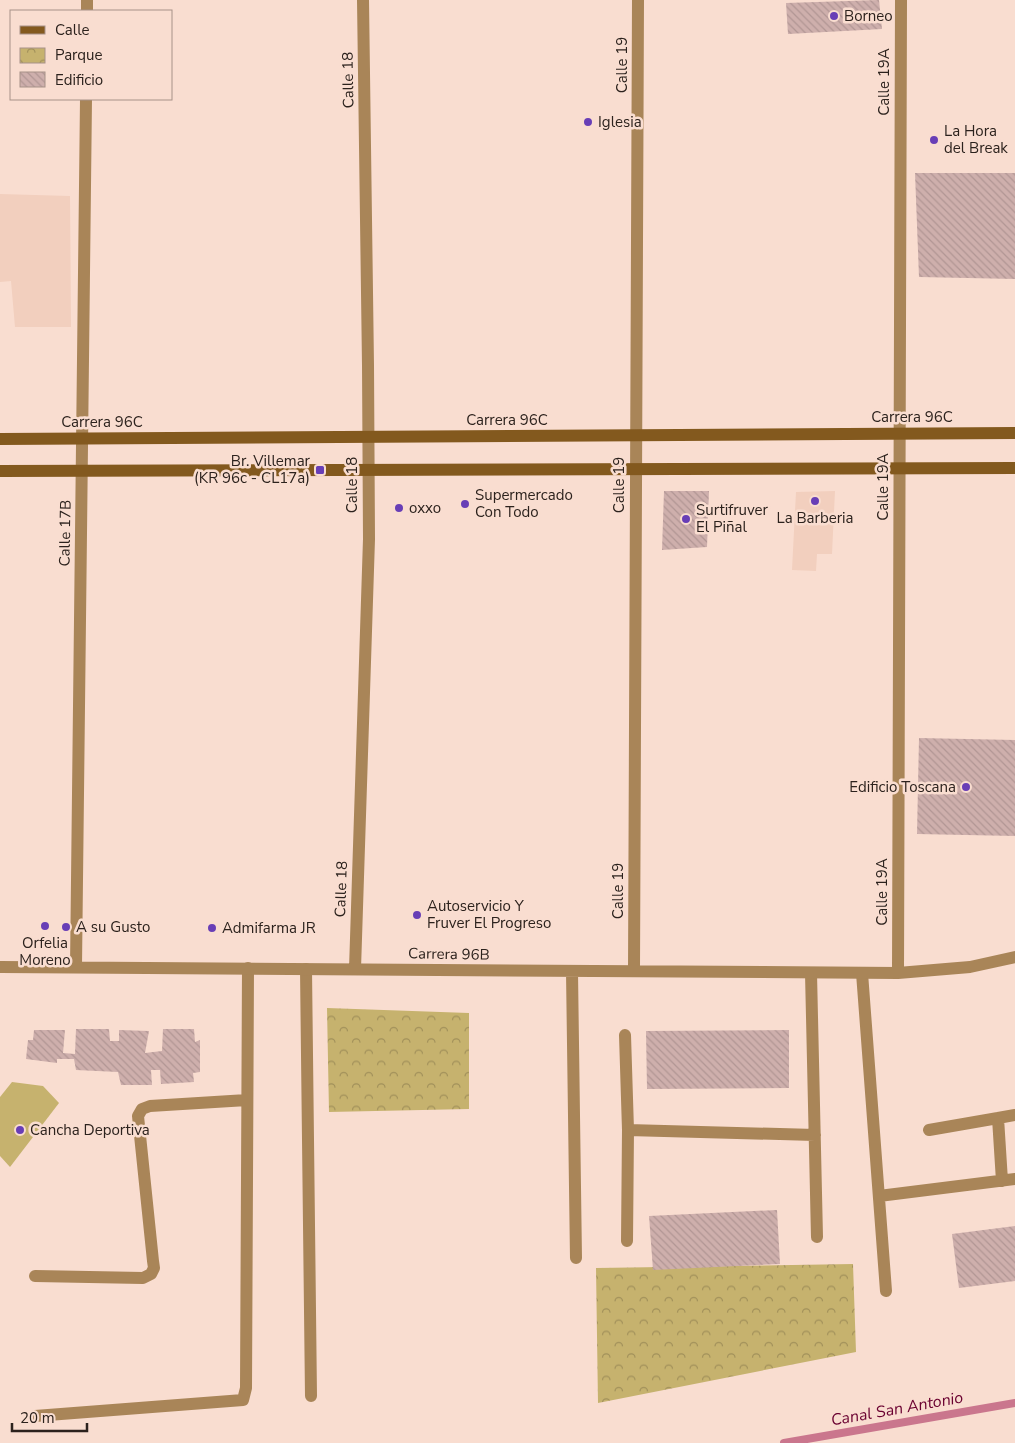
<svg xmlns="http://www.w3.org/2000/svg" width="1015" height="1443" font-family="'Nunito Sans',sans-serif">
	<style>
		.built { fill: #f2cfbe }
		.park { fill: url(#park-crowns) }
		.pitch { fill: #c6b26e }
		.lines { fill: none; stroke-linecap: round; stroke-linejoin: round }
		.stream { stroke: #ca768d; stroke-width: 8 }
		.building { fill: url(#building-back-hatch) }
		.lane { stroke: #a98558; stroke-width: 12 }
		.street { stroke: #a98558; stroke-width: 12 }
		.secondary { stroke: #83591e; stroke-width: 12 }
		.poi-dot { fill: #683eb6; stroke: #f9ddd0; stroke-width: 2 }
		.labels { text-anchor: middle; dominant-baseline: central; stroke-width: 5; stroke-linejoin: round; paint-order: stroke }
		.poi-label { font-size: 15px; fill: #2c221d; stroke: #f9ddd0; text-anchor: start }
		.street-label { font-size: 15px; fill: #2c221d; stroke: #f9ddd0 }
		.water-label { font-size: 16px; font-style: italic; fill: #6a0030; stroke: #f9ddd0 }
	</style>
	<defs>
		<pattern id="park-crowns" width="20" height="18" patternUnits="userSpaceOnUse" patternTransform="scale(1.25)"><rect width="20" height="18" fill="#c6b26e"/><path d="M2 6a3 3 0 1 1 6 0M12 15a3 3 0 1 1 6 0" fill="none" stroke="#a1905a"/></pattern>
		<pattern id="building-back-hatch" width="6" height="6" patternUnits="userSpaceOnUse" patternTransform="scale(1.25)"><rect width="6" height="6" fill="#ceafac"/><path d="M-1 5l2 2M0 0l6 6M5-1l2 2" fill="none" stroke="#b19694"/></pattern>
	</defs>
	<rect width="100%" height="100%" fill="#f9ddd0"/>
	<path class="built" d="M 0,194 L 70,196 L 71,327 L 15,327 L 11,281 L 0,282 Z
		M 835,491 L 832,554 L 817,554 L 816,571 L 792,570 L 796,492 Z"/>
	<path class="park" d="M 327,1008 L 469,1013 L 469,1109 L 329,1112 Z
		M 853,1264 L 856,1352 L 598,1403 L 596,1268 Z"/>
	<path class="pitch" d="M 12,1082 L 43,1086 L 59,1103 L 10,1167 L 0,1156 L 0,1097 Z"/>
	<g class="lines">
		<path class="stream" d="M 784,1443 L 1015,1403"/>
	</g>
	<path class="building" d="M 879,0 L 882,29 L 788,34 L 786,3 Z
		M 915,173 L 1015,173 L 1015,279 L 919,277 Z
		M 664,491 L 709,491 L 707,547 L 662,550 Z
		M 919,738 L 1015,740 L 1015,836 L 917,834 Z
		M 76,1029 L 109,1029 L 110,1041 L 119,1041 L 119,1030 L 149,1031 L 145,1053 L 162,1051 L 163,1029 L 194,1029 L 195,1042 L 200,1040 L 200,1072 L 193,1073 L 194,1082 L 161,1084 L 160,1070 L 151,1070 L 152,1085 L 121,1085 L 118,1072 L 76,1070 L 74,1059 L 57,1059 L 57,1063 L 26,1059 L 28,1040 L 33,1040 L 34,1030 L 65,1030 L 63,1053 L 75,1054 Z
		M 789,1030 L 789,1088 L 647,1089 L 646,1031 Z
		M 777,1210 L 780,1264 L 653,1270 L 649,1216 Z
		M 1015,1226 L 1015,1281 L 959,1288 L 952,1234 Z"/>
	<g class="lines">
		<path class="lane" d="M 306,969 L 311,1396
			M 811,973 L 817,1237
			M 862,973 L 886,1291
			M 625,1035 L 628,1130 L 627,1241
			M 998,1118 L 1015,1115
			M 628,1130 L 815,1135
			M 929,1130 L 998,1118 L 1002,1181
			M 879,1196 L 1015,1179
			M 35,1276 L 143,1278 L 151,1274 L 154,1268 L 153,1261 L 138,1116 L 142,1109 L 150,1106 L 247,1100
			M 35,1416 L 243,1400 L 246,1388 L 248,968"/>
		<path class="street" d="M 87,11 L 87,0
			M 0,967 L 898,973 L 970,967 L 1015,957
			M 76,967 L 86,99
			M 355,969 L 369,539 L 368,365 L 363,0
			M 634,971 L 638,0
			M 572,972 L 576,1258
			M 898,973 L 901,0"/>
		<path class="secondary" d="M 0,439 L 1015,433
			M 0,471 L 1015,468"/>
	</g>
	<g class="poi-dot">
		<circle cx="834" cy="16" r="5"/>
		<circle cx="588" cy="122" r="5"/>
		<circle cx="934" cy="140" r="5"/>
		<rect x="315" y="465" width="10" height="10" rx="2.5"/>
		<circle cx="815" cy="501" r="5"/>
		<circle cx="465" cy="504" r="5"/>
		<circle cx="399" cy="508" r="5"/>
		<circle cx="686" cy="519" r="5"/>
		<circle cx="966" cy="787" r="5"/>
		<circle cx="417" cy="915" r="5"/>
		<circle cx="45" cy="926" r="5"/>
		<circle cx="66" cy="927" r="5"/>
		<circle cx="212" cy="928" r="5"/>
		<circle cx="20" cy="1130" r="5"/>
	</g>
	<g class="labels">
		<g class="poi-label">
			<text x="844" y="16">Borneo</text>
			<text x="598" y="122">Iglesia</text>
			<text x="944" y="131">La Hora<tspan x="944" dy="17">del Break</tspan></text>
			<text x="310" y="461" text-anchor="end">Br. Villemar<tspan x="310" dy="17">(KR 96c - CL17a)</tspan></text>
			<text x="475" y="495">Supermercado<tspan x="475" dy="17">Con Todo</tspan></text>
			<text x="409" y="508">oxxo</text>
			<text x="696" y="510">Surtifruver<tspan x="696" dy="17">El Piñal</tspan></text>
			<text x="815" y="518" text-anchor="middle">La Barberia</text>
			<text x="956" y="787" text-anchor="end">Edificio Toscana</text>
			<text x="427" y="906">Autoservicio Y<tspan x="427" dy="17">Fruver El Progreso</tspan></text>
			<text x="76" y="927">A su Gusto</text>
			<text x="222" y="928">Admifarma JR</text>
			<text x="45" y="943" text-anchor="middle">Orfelia<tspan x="45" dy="17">Moreno</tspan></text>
			<text x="30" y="1130">Cancha Deportiva</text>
		</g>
		<g class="street-label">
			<text transform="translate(622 65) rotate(-90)">Calle 19</text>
			<text transform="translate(348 80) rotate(-91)">Calle 18</text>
			<text transform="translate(884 82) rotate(-90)">Calle 19A</text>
			<text x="912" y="417">Carrera 96C</text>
			<text x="507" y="420">Carrera 96C</text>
			<text x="102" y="422">Carrera 96C</text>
			<text transform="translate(352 485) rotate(-90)">Calle 18</text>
			<text transform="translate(619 485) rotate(-90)">Calle 19</text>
			<text transform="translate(883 487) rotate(-90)">Calle 19A</text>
			<text transform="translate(65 533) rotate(-89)">Calle 17B</text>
			<text transform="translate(341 889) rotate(-88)">Calle 18</text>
			<text transform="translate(618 891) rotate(-90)">Calle 19</text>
			<text transform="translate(882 892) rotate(-90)">Calle 19A</text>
			<text transform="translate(449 954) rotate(1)">Carrera 96B</text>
		</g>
		<g class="water-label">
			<text transform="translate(897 1409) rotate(-10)">Canal San Antonio</text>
		</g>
	</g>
	<rect x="10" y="10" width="162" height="90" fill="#f9ddd0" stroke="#a79288"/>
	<rect x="20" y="26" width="25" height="8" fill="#83591e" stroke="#a79288"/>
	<text x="55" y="35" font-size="15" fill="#2c221d">Calle</text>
	<rect x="20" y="48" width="25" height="15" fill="url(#park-crowns)" stroke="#a79288"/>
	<text x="55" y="60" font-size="15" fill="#2c221d">Parque</text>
	<rect x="20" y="72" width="25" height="15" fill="url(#building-back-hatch)" stroke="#a79288"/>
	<text x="55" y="85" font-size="15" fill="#2c221d">Edificio</text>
	<path d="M12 1423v8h75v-8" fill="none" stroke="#2c221d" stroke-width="2.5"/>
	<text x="20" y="1423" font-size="15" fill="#2c221d" stroke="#f9ddd0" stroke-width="4" paint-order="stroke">20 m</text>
</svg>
